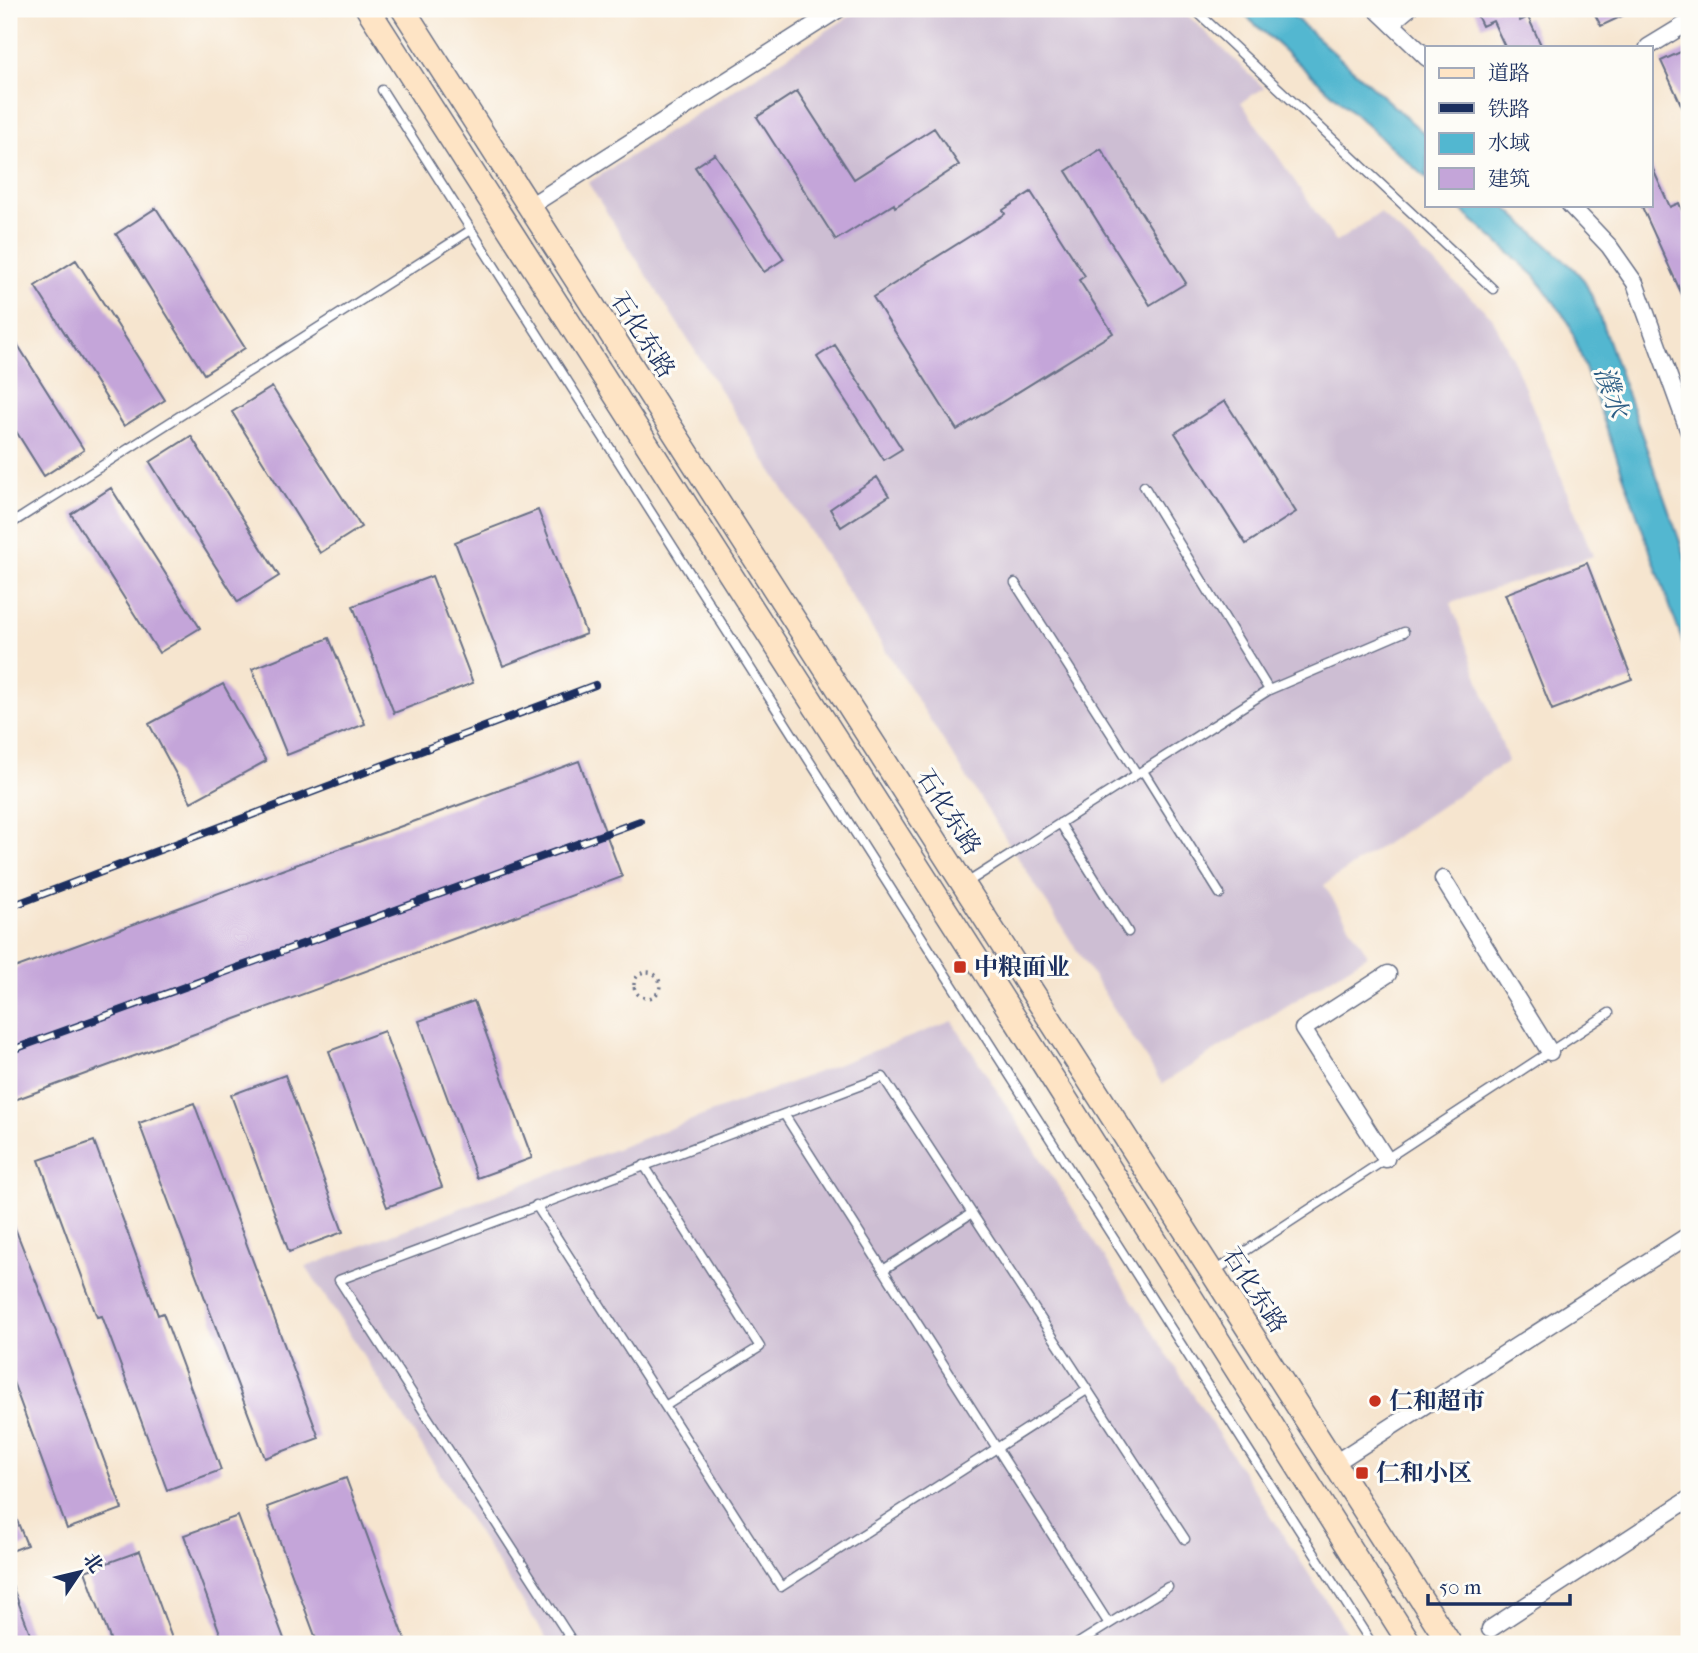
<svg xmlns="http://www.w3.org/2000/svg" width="1698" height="1653" font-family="'IM FELL French Canon','Noto Serif SC',serif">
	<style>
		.industrial { fill: #cdbed3 }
		.water { fill: #52b7d0; stroke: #367397; stroke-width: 2 }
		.building { fill: #c4a5d9 }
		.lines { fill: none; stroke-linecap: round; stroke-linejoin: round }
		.service-casing { stroke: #686f86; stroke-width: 11 }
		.minor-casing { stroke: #686f86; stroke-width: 19 }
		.secondary-casing { stroke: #686f86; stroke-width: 26 }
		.path { stroke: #686f86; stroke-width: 3.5; stroke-dasharray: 2 5; stroke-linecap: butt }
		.service { stroke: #fff; stroke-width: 8 }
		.minor { stroke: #fff; stroke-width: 16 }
		.secondary { stroke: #fee4c5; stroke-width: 23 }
		.rail-casing { stroke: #1b2f5e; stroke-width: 8 }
		.rail { stroke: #fdfcf7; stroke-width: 5; stroke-dasharray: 16; stroke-linecap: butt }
		.poi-dot { fill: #c8321e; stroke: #fdfcf7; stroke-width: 2.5 }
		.labels { text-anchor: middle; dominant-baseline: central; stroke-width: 6; stroke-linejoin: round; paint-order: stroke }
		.street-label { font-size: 24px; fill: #1b2f5e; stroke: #fdfcf7 }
		.poi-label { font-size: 24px; font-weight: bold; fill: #1b2f5e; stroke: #fdfcf7; text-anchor: start }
		.water-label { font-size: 26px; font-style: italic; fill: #2e5f86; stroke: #fdfcf7 }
	</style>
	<rect width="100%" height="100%" fill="#fdfcf7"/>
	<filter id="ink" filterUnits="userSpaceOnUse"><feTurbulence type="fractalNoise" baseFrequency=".0143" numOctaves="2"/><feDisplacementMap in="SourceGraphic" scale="14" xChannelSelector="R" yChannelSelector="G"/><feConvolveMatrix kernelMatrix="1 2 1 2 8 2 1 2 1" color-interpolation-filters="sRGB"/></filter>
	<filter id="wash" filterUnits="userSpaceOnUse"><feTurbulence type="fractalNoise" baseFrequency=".00686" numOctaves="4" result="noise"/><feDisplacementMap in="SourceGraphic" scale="28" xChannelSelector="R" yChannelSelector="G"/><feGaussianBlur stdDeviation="1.57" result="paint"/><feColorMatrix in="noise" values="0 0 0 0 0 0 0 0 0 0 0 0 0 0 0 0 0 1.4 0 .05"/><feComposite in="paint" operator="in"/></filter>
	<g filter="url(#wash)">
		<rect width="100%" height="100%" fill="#f6e5cf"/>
		<path class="industrial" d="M 861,9 L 1141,9 L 1148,19 L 1165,9 L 1181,9 L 1264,88 L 1241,102 L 1336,242 L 1380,213 L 1492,317 L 1516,366 L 1593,556 L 1451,603 L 1508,761 L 1324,885 L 1368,955 L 1162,1084 L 588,183 Z
			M 952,1021 L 1354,1644 L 550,1644 L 306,1267 Z"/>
		<path class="water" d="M 1238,9 L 1285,9 L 1427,136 L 1427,179 Z
			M 1456,205 L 1503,205 L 1574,269 L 1584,280 L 1594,301 L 1689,567 L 1689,660 L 1569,323 L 1535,276 Z"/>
		<g id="blocks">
			<path class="building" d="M 1474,9 L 1520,9 L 1515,11 L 1520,21 L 1528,17 L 1542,47 L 1505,47 L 1493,21 L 1482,26 Z
				M 1592,9 L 1637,9 L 1601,26 Z
				M 1689,48 L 1689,122 L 1661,61 Z
				M 797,91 L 854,179 L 934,128 L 959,165 L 895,207 L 894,204 L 836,240 L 757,117 Z
				M 1101,149 L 1186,283 L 1150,305 L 1066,171 Z
				M 715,154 L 784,259 L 764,272 L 695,167 Z
				M 1651,165 L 1670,207 L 1679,203 L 1689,227 L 1689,310 L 1642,207 L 1651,205 Z
				M 1031,192 L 1085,276 L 1079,280 L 1113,333 L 957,430 L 873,297 L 1005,214 L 1003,210 Z
				M 156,208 L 245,348 L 204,374 L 116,234 Z
				M 76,260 L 165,400 L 124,426 L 35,286 Z
				M 9,331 L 84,450 L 44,476 L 9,420 Z
				M 835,345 L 902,449 L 884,460 L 817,357 Z
				M 272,387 L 361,527 L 320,553 L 232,412 Z
				M 1225,401 L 1296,512 L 1246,544 L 1175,433 Z
				M 191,436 L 279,576 L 238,602 L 150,462 Z
				M 877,477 L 889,496 L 841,527 L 830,509 Z
				M 111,488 L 200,628 L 159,653 L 71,514 Z
				M 538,510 L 586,634 L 503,666 L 455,542 Z
				M 1587,563 L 1632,679 L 1552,710 L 1505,594 Z
				M 432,576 L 473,683 L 394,713 L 353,606 Z
				M 329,638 L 365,724 L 287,755 L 252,669 Z
				M 223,684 L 266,761 L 191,802 L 149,724 Z
				M 579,761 L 622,877 L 9,1102 L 9,970 Z
				M 474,1001 L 532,1158 L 477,1178 L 419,1021 Z
				M 384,1031 L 442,1187 L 387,1207 L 329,1051 Z
				M 285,1075 L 343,1232 L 289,1252 L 231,1095 Z
				M 194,1103 L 319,1438 L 265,1458 L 139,1123 Z
				M 94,1141 L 158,1315 L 163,1313 L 221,1470 L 167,1490 L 102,1316 L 97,1317 L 39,1160 Z
				M 9,1213 L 64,1352 L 122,1509 L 67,1529 L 9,1371 Z
				M 346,1478 L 405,1639 L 390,1644 L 318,1644 L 267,1507 Z
				M 9,1501 L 27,1545 L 9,1552 Z
				M 238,1516 L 286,1644 L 224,1644 L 184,1535 Z
				M 140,1551 L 174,1644 L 112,1644 L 85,1571 Z
				M 9,1580 L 10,1580 L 34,1644 L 9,1644 Z"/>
		</g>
	</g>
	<g filter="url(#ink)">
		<use href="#blocks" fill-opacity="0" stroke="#686f86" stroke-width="2"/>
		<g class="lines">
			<g class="service-casing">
				<path id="service" d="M 1194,9 L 1493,289
					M 382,90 L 1372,1644
					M 1144,486 L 1269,690
					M 9,525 L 471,230
					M 1015,583 L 1137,774
					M 1143,771 L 1220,894
					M 1060,823 L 1128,932
					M 965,884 L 1269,690 L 1404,632
					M 784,1114 L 1109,1624
					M 644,1165 L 760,1347 L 665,1406
					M 536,1205 L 781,1587 L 1087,1390
					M 883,1270 L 972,1213
					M 1215,1271 L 1609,1013
					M 574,1644 L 339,1280 L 883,1077 L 1185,1539
					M 1077,1644 L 1168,1587"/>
			</g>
			<g class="minor-casing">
				<path id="minor" d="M 1376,9 L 1427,58
					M 1391,23 L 1408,9
					M 1648,47 L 1689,22
					M 1570,205 L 1609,246 L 1635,283 L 1689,432
					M 530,206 L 839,9
					M 1443,879 L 1550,1052
					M 1386,1159 L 1303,1029 L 1388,974
					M 1335,1463 L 1689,1235
					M 1490,1629 L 1689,1499"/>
			</g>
			<g class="secondary-casing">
				<path id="secondary" d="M 368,9 L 998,992 L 1410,1644
					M 403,9 L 1450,1644"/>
			</g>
			<path class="path" d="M634 985a13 13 0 1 1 26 0a13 13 0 1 1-26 0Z"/>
			<use href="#service" class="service"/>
			<use href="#minor" class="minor"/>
			<use href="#secondary" class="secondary"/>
			<g class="rail-casing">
				<path id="rail" d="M 9,907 L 595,685
					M 9,1051 L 640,821"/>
			</g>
			<use href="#rail" class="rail"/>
		</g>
	</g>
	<g class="poi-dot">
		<rect x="953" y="960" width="14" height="14" rx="3.5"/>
		<circle cx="1375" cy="1401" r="7"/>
		<rect x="1355" y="1466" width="14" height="14" rx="3.5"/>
	</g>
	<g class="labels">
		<g class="street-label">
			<text transform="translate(643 335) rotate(57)">石化东路</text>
			<text transform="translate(949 812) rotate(57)">石化东路</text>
			<text transform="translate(1255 1290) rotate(57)">石化东路</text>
		</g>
		<g class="poi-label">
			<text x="974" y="967">中粮面业</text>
			<text x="1389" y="1401">仁和超市</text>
			<text x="1376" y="1473">仁和小区</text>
		</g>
		<g class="water-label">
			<text transform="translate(1611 392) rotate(71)">濮水</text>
		</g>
	</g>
	<rect width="1698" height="1653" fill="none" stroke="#fdfcf7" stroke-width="35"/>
	<rect x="1425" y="46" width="228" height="161" fill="#fdfcf7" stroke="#a3aaba" stroke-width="2"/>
	<rect x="1439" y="68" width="35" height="10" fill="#fee4c5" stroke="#a3aaba" stroke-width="2"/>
	<text x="1488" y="80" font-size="21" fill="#1b2f5e">道路</text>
	<rect x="1439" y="103" width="35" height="10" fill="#1b2f5e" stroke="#a3aaba" stroke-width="2"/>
	<text x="1488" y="116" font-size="21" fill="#1b2f5e">铁路</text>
	<rect x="1439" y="133" width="35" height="21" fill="#52b7d0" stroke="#a3aaba" stroke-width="2"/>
	<text x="1488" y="150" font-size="21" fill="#1b2f5e">水域</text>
	<rect x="1439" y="168" width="35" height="21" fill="#c4a5d9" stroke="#a3aaba" stroke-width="2"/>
	<text x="1488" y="186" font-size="21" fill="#1b2f5e">建筑</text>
	<g transform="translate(80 1572) rotate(55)" stroke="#fdfcf7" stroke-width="5" paint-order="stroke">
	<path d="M0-5L12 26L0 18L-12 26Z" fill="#1b2f5e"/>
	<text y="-10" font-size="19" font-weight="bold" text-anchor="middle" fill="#1b2f5e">北</text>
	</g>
	<path d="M1428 1594v10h142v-10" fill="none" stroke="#1b2f5e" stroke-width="3.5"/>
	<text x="1439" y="1594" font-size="21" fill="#1b2f5e" stroke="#fdfcf7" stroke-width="5" paint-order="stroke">50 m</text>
</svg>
